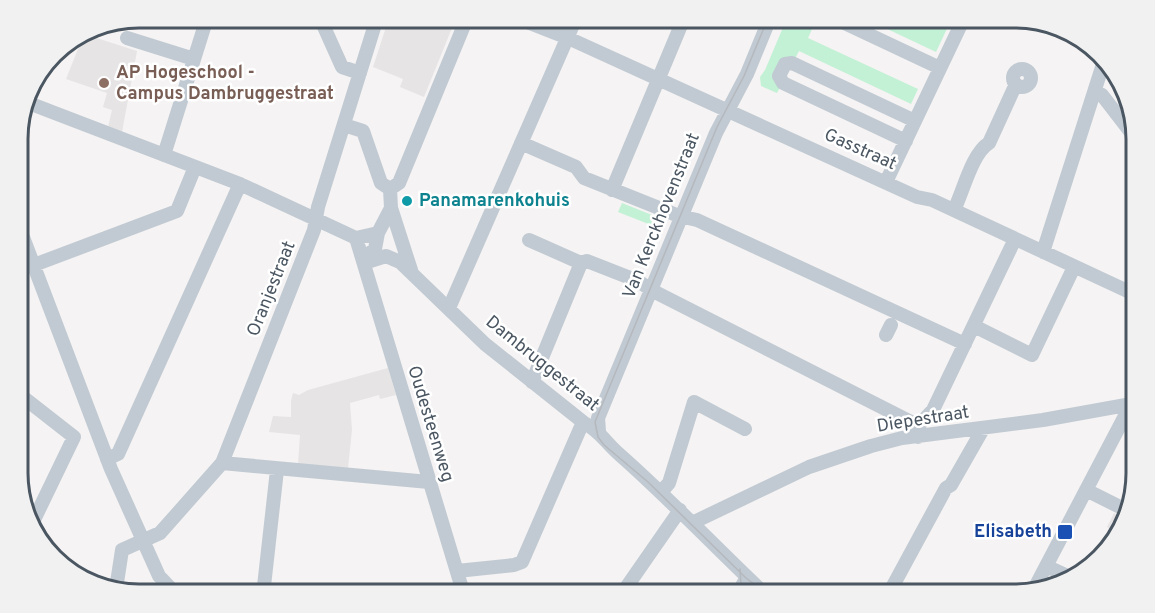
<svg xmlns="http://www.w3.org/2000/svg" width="1155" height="613" font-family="Overpass,sans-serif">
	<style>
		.education { fill: #e6e4e5 }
		.green { fill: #c3f1d5 }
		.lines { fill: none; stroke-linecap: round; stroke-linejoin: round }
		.minor { stroke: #c1cad2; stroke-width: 14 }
		.tram { stroke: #b5b8bd; stroke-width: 1.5 }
		.education-dot { fill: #8d6e63; stroke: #fff; stroke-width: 2 }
		.culture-dot { fill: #0f9aa8; stroke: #fff; stroke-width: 2 }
		.transit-dot { fill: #1a4fb4; stroke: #fff; stroke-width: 2 }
		.labels { text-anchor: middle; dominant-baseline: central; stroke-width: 5; stroke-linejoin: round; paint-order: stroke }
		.education-label { font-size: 18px; font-weight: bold; fill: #785e54; stroke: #fff; text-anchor: start }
		.street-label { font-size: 18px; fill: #4a5661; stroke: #fff }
		.culture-label { font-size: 18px; font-weight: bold; fill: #0d838f; stroke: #fff; text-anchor: start }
		.transit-label { font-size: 18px; font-weight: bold; fill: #164399; stroke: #fff; text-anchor: end }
		.rim { fill: none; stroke: #4a5661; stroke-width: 3 }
	</style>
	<rect width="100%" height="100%" fill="#f5f3f3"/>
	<path class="education" d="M 389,18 L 456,18 L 424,97 L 400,87 L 403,79 L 373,67 Z
		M 84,34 L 137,51 L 122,132 L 108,127 L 112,110 L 103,107 L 107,93 L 66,79 Z
		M 388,368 L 396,395 L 380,399 L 379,395 L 350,403 L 352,430 L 348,468 L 298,464 L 300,435 L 269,432 L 273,416 L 291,417 L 291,401 L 293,393 L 299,395 L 308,390 Z
		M 1114,513 L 1126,519 L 1124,527 L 1118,535 L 1107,527 Z"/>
	<path class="green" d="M 787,18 L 817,18 L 808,38 L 918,89 L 911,104 L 799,51 L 777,93 L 761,86 L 760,77 L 765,70 Z
		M 864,18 L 952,18 L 936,52 Z
		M 622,203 L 652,215 L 654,220 L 651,225 L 618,212 Z"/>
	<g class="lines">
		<path class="minor" d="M 320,18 L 342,67 L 360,73
			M 517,18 L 568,38 L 917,197 L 932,200 L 1136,295
			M 838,20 L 940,68
			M 127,38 L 194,59
			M1013 78a9 9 0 1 1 18 0a9 9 0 1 1-18 0Z
			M 1095,92 L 1102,95 L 1136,139
			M 26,102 L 240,184 L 356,238 L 378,233
			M 344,125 L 363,131 L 381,183 L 390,189
			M 906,141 L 783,83 L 779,76 L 785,64 L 792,63 L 915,121
			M 521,143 L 576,167 L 584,178 L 679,216 L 697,220 L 965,344
			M 164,155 L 207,18
			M 886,182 L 964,18
			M 390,189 L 399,183 L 467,18
			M 390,189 L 391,208 L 411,270
			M 612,190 L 684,18
			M 954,210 C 963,192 972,153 989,143 L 1016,84
			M 18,224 L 111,469 L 159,576 L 177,595
			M 356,238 L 464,595
			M 529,240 L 581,263 L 587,261 L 638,281 L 653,291 L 911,422 L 918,426 L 918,437
			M 1043,252 L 1104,61
			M 364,263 L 386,256 L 400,262 L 485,344 L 583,422 C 601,432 605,442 620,455 C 671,500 717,549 766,595
			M 364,263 L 367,255 L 375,249 L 378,233 L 391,208
			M 34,265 L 177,211 L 195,167
			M 449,308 L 576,18
			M 974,326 L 1032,355 L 1074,267
			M 886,335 L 891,325
			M 532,382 L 581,263
			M 19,394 L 74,437
			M 918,426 L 933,410 L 1015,239
			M 599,431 L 598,418 L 716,133 L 747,74 L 770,18
			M 107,459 L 118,454 L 240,184
			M 222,463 L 429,482
			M 1086,490 L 1128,511
			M 661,492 L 669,483 L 694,402 L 745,429
			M 692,523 L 809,467 L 871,446 L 902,438 L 1043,420 L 1137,403
			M 32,524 L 74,437
			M 1046,566 L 1072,578
			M 457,571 L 514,565 L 522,562 L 583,422
			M 116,589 L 122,550 L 160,533 L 222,463 L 314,230 L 318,207 L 377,18
			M 1033,591 L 1137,393
			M 263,595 L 277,470
			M 621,595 L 680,510
			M 737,595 L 747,577
			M 888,595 L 946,488 L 951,485 L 983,429"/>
		<path class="tram" d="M 768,18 L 744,76 L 717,127 L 595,422 L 598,437 L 604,445 L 648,482 L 746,578 L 768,595
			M 737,595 L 741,585 L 740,569"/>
	</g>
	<circle class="education-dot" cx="104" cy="83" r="6"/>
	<circle class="culture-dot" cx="407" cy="201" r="6"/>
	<rect class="transit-dot" x="1057" y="524" width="16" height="16" rx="3"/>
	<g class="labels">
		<g class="education-label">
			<text x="116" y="73">AP Hogeschool -<tspan x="116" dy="21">Campus Dambruggestraat</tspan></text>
		</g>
		<g class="street-label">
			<text transform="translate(860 150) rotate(24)">Gasstraat</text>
			<text transform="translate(662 216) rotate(-68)">Van Kerckhovenstraat</text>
			<text transform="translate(272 289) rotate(-68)">Oranjestraat</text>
			<text transform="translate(542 364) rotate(39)">Dambruggestraat</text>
			<text transform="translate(923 420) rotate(-9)">Diepestraat</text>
			<text transform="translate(430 424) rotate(73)">Oudesteenweg</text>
		</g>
		<g class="culture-label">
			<text x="419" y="201">Panamarenkohuis</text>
		</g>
		<g class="transit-label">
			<text x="1052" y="532">Elisabeth</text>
		</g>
	</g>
	<path d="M0 0H1155V613H0ZM139 28H1015A111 111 0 0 1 1126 139V473A111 111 0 0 1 1015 584H139A111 111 0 0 1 28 473V139A111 111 0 0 1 139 28Z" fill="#f1f1f2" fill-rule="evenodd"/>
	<path class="rim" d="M139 28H1015A111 111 0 0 1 1126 139V473A111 111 0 0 1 1015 584H139A111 111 0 0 1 28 473V139A111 111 0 0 1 139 28Z"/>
</svg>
